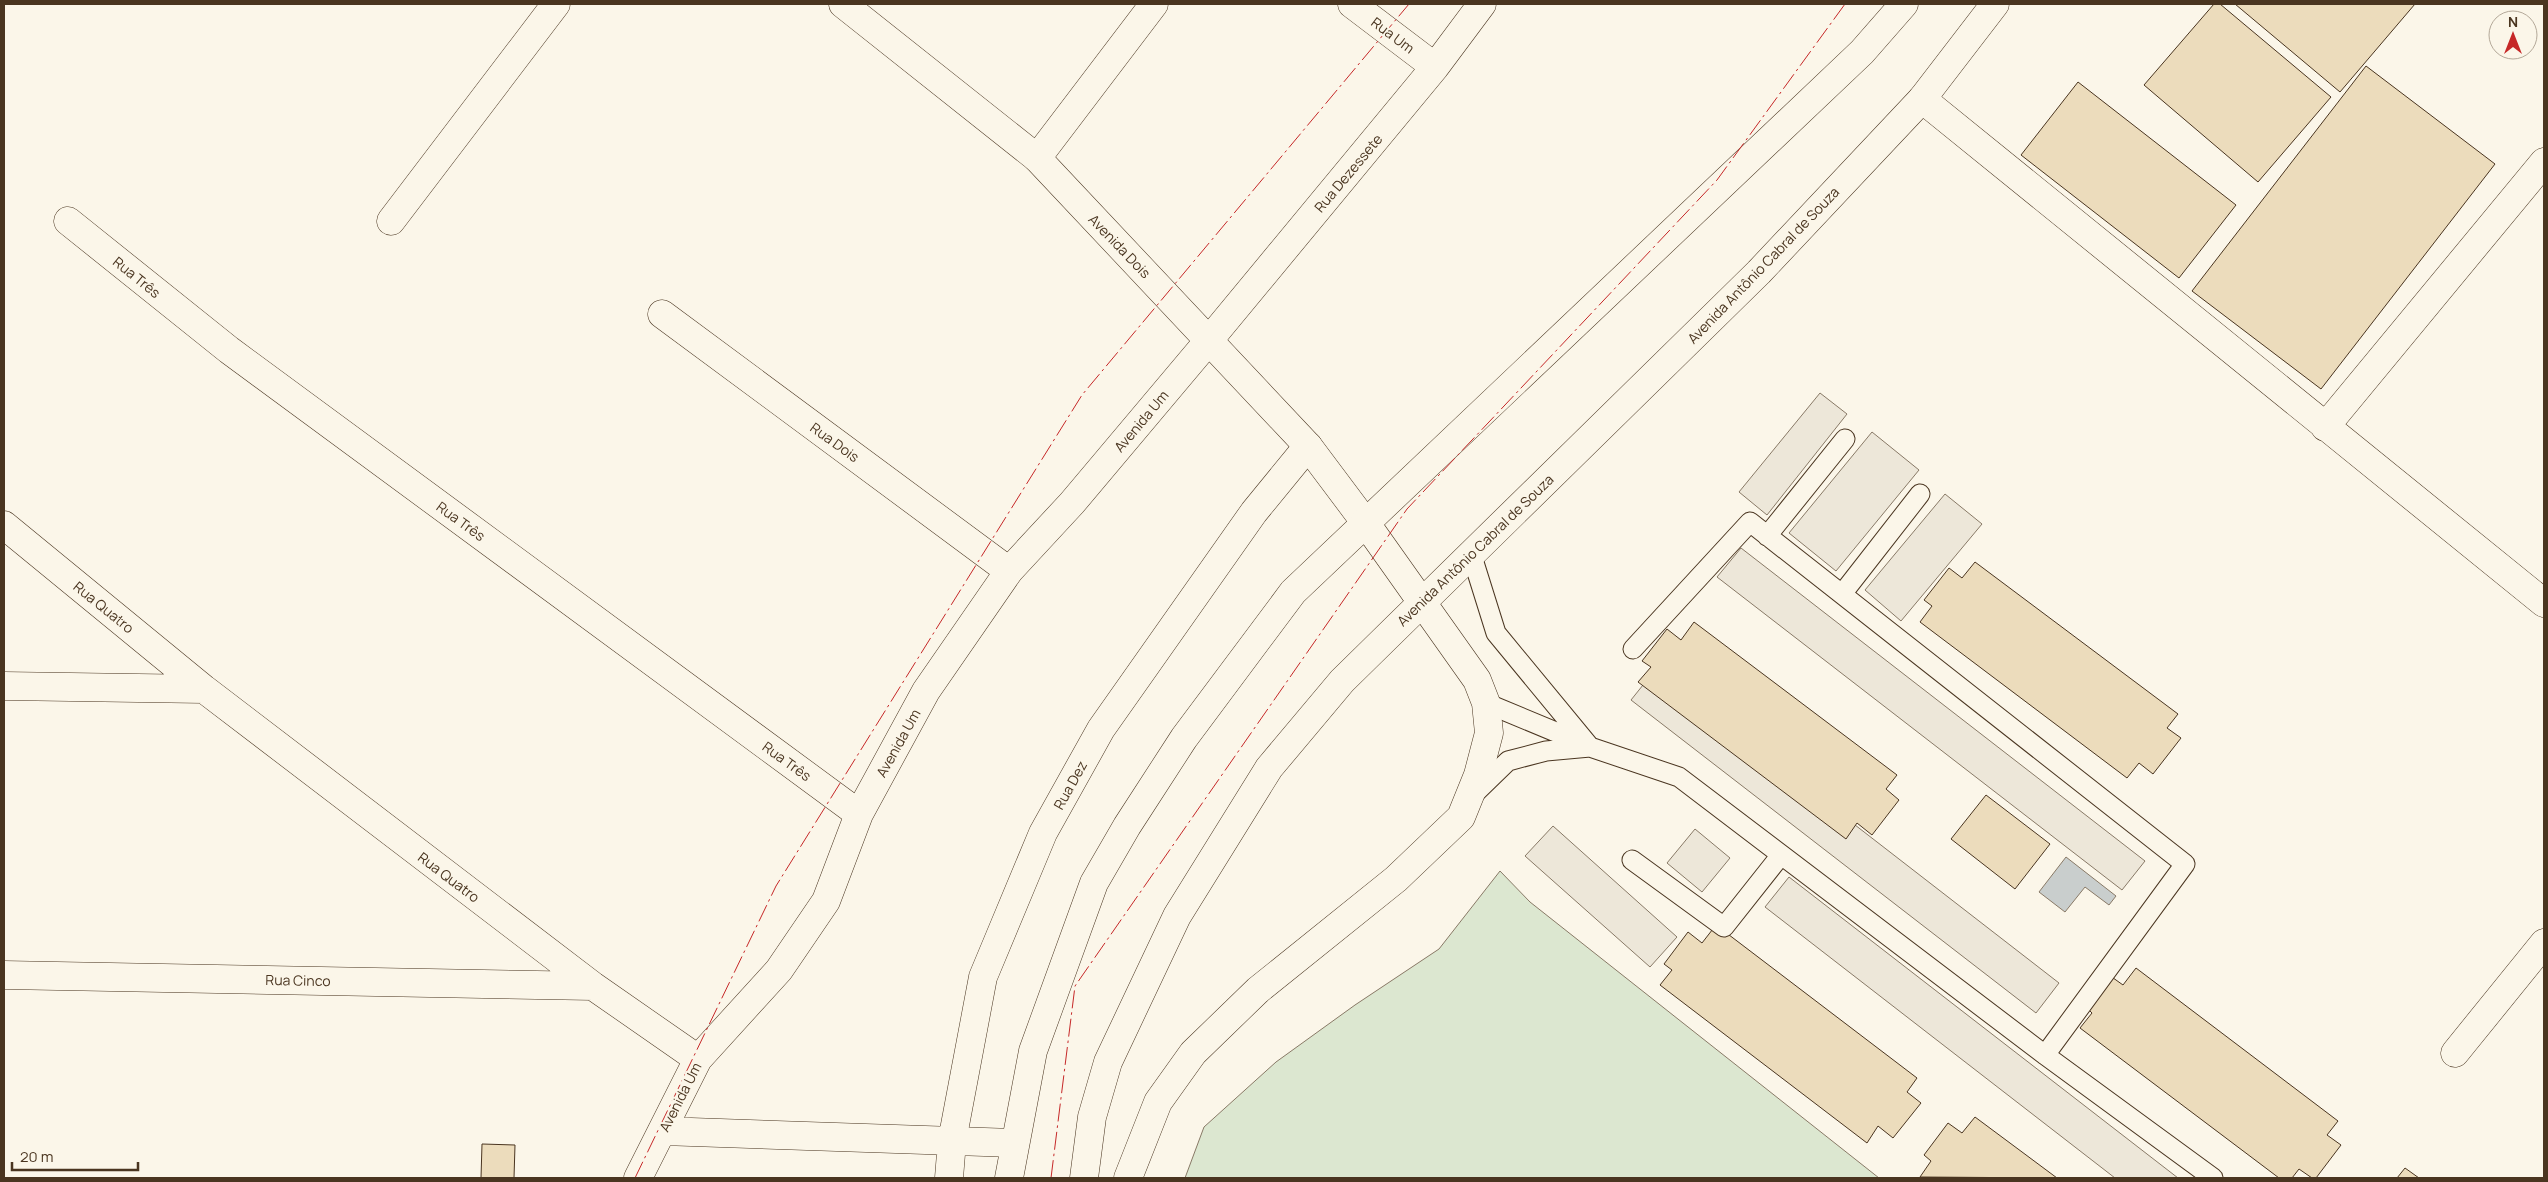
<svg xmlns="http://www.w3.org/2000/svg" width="2548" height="1182" font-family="Manrope,sans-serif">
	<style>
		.green { fill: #dce7d0; stroke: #887966 }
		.parking { fill: #ede7d9; stroke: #887966 }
		.water { fill: #c9cecd; stroke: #887966 }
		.building { fill: #ecdcbc; stroke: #4a3520 }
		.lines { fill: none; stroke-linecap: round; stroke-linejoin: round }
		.service-casing { stroke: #4a3520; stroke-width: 21 }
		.minor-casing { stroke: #4a3520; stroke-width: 29 }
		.tertiary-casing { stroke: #4a3520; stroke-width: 29 }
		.trunk-casing { stroke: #4a3520; stroke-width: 29 }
		.service { stroke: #fbf6e9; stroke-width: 19 }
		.minor { stroke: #fbf6e9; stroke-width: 28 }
		.tertiary { stroke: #fbf6e9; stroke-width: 28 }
		.trunk { stroke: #fbf6e9; stroke-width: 28 }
		.power { stroke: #c62828; stroke-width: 1; stroke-dasharray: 18 4 2.5 4; stroke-linecap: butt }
		.labels { text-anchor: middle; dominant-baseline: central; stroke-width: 4; stroke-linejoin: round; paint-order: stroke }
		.street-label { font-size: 14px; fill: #4a3520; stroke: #fbf6e9 }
	</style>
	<rect width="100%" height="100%" fill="#fbf6e9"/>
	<path class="green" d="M 1500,871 L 1530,902 L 1879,1178 L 1185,1178 L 1204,1127 L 1276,1062 L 1355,1005 L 1439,949 Z"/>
	<path class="parking" d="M 1820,393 L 1847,414 L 1767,515 L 1739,492 Z
		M 1872,432 L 1919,470 L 1836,571 L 1789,533 Z
		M 1945,494 L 1982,524 L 1901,621 L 1865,590 Z
		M 1741,548 L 2145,861 L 2122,890 L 1717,577 Z
		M 1655,670 L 2059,983 L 2036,1013 L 1631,700 Z
		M 1553,826 L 1677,937 L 1650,967 L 1525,856 Z
		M 1695,829 L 1730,858 L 1702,892 L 1667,863 Z
		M 1789,877 L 2178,1178 L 2115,1178 L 1765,907 Z"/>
	<path class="water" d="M 2066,857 L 2116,896 L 2109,905 L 2085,887 L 2065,912 L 2039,892 Z"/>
	<path class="building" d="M 2214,4 L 2220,4 L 2331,97 L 2258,182 L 2144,85 Z
		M 2235,4 L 2415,4 L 2340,92 Z
		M 2366,66 L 2495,164 L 2321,389 L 2192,291 Z
		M 2078,82 L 2236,205 L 2179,278 L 2021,155 Z
		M 1975,562 L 2178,714 L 2167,728 L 2181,738 L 2153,774 L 2139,763 L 2127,778 L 1920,622 L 1932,606 L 1924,600 L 1949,568 L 1962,578 Z
		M 1694,622 L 1897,775 L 1886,789 L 1899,800 L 1872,835 L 1857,823 L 1846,839 L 1638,682 L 1651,667 L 1642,661 L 1667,629 L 1681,640 Z
		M 1986,795 L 2050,844 L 2015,889 L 1951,839 Z
		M 1716,925 L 1917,1078 L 1907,1092 L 1921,1103 L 1893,1138 L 1878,1126 L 1867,1143 L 1660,985 L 1672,970 L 1664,964 L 1688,932 L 1702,943 Z
		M 2136,968 L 2338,1121 L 2327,1135 L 2341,1145 L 2316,1178 L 2312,1178 L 2299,1169 L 2292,1178 L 2279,1178 L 2080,1028 L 2092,1013 L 2085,1006 L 2109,975 L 2123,985 Z
		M 1975,1117 L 2057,1178 L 1920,1177 L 1931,1161 L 1924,1155 L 1948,1123 L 1962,1133 Z
		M 482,1144 L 515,1145 L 514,1178 L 481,1178 Z
		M 2405,1168 L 2419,1178 L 2397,1178 Z"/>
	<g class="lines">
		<g class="service-casing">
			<path id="service" d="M 1767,536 L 1845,439
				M 1471,553 L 1496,633 L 1590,747 L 1679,777 L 2045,1055 L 2213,1178
				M 1842,594 L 1920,494
				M 1633,649 L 1750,522 L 2185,864 L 2045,1055
				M 1486,703 L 1587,745
				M 1474,794 L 1508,761 L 1546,751 L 1590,747
				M 1632,860 L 1724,927 L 1781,855"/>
		</g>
		<g class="minor-casing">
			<path id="minor" d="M 1352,4 L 1435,67
				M 1922,99 L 2544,603
				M 1037,158 L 1154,4
				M 68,221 L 229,350 L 859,814
				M 391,221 L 556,4
				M 662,314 L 1009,571
				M 2325,427 L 2544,162
				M 4,525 L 204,689 L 593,986 L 698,1059
				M 4,686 L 204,689
				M 4,975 L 593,986
				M 2455,1053 L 2544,943
				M 662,1131 L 1014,1143
				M 638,1178 L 698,1059 L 779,970 L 826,901 L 859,814 L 926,691 L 1009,571 L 1072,503 L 1210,339 L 1435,67 L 1482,4
				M 949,1178 L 952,1141 L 983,977 L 1043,833 L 1101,729 L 1254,512 L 1308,446"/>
		</g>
		<g class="tertiary-casing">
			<path id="tertiary" d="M 843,4 L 1037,158 L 1308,446 L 1365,522"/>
		</g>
		<g class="trunk-casing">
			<path id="trunk" d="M 1009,1178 L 1033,1051 L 1094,883 L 1127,826 L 1184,738 L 1293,592 L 1862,52 L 1904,4
				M 1084,1178 L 1092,1117 L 1108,1062 L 1177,916 L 1269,768 L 1342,681 L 1759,272 L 1922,99 L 1995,4
				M 1128,1178 L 1158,1102 L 1193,1053 L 1258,990 L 1396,879 L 1461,817 L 1478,775 L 1489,733 L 1486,703 L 1477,680 L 1365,522"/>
		</g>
		<use href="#service" class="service"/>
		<use href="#minor" class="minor"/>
		<use href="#tertiary" class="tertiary"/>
		<use href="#trunk" class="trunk"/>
		<path class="power" d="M 635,1178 L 776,886 L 1082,395 L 1409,4
			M 1051,1178 L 1075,986 L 1407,509 L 1717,180 L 1845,4"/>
	</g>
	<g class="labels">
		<g class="street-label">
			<text transform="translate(1393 35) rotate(37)">Rua Um</text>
			<text transform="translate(1348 173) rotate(-50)">Rua Dezessete</text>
			<text transform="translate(1120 246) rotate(46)">Avenida Dois</text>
			<text transform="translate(1763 265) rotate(-46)">Avenida Antônio Cabral de Souza</text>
			<text transform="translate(137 277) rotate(39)">Rua Três</text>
			<text transform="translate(1141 421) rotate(-50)">Avenida Um</text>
			<text transform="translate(835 442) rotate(36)">Rua Dois</text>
			<text transform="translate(461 521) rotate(36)">Rua Três</text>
			<text transform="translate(1475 550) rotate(-44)">Avenida Antônio Cabral de Souza</text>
			<text transform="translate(104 607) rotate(39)">Rua Quatro</text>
			<text transform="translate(898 743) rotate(-61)">Avenida Um</text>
			<text transform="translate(787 761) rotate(36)">Rua Três</text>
			<text transform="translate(1070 785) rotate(-61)">Rua Dez</text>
			<text transform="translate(449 877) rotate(37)">Rua Quatro</text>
			<text transform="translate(298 980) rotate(1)">Rua Cinco</text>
			<text transform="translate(680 1097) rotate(-63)">Avenida Um</text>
		</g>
	</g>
	<rect width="2548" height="1182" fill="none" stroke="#4a3520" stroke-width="10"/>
	<g transform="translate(2513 35)"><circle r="24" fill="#fbf6e9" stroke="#b4a999"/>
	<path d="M0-4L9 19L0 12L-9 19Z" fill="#c62828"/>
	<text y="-8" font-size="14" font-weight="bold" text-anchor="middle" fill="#4a3520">N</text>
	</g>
	<path d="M12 1162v8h126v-8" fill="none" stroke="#4a3520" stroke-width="2.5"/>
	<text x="20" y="1162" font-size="15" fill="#4a3520" stroke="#fbf6e9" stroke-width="4" paint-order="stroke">20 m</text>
</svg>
